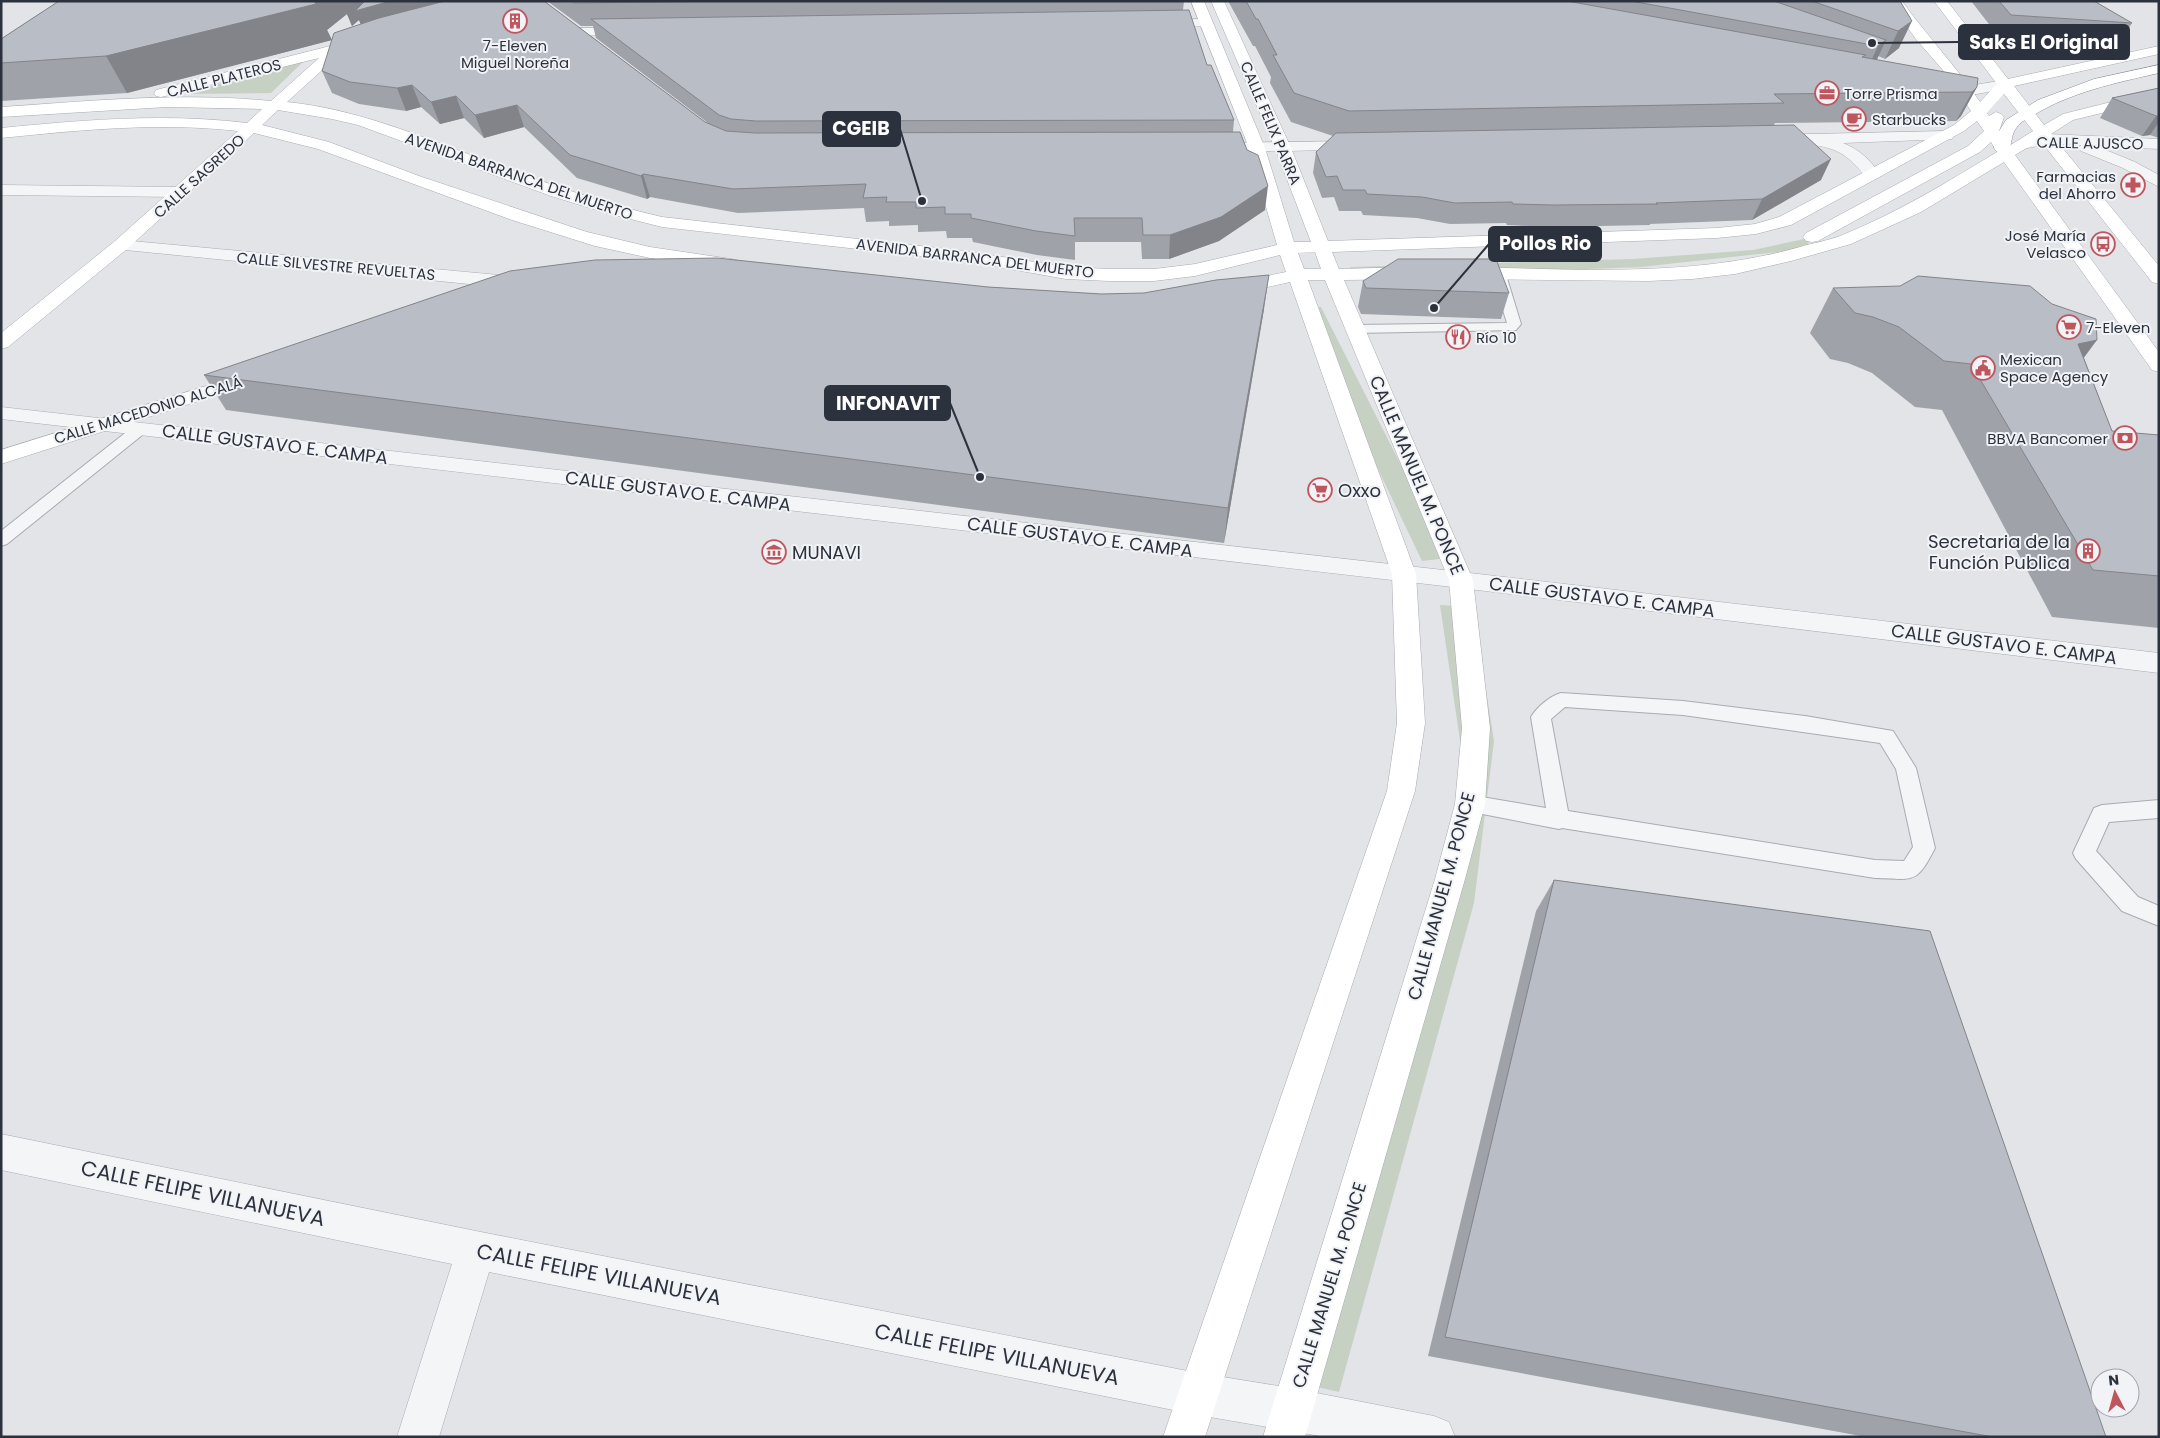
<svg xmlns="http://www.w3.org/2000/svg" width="2160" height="1438" font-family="Poppins,sans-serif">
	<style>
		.green { fill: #c6d1c4 }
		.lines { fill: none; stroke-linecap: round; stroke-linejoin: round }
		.lane-casing { stroke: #a8abb2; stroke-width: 2 }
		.street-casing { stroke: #a8abb2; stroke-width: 1 }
		.secondary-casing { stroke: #a8abb2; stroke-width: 1 }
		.highway-casing { stroke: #8b919d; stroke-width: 1 }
		.lane { fill: #f4f5f7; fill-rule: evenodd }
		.street { fill: #f4f5f7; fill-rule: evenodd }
		.secondary { fill: #fff; fill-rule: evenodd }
		.highway { fill: #fff; fill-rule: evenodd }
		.wall { fill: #9fa3a9 }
		.shaded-wall { fill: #82848a }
		.building { fill: #b9bdc5; stroke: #82848a }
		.labels { text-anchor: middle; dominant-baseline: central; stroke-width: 4; stroke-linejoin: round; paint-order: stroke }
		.far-poi-label { font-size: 15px; fill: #2c313e; stroke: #f1f3f6; text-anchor: start }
		.far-street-label { font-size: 15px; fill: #2c313e; stroke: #f1f3f6 }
		.street-label { font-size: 18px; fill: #2c313e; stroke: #f1f3f6 }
		.poi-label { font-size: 18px; fill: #2c313e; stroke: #f1f3f6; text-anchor: start }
		.near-street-label { font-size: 21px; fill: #2c313e; stroke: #f1f3f6 }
		.leader { fill: none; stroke: #2c313e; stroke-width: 2 }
		.callout-dot { fill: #2c313e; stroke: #f1f3f6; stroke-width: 2 }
		.callout { fill: #2c313e; stroke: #2c313e; stroke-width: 2 }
		.callout-label { font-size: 19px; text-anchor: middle; font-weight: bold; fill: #fff }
	</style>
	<rect width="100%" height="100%" fill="#e2e4e8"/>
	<path class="green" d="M 306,59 L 271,93 L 183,94 Z
		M 1813,237 L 1804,249 L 1641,267 L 1355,278 L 1350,267 L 1633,259 L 1753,250 Z
		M 1321,307 L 1448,558 L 1422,561 L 1301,308 Z
		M 1440,605 L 1473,607 L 1494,741 L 1474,903 L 1339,1392 L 1295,1382 L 1445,895 L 1461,747 Z"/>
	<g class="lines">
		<g class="lane-casing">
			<path id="lane" d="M 1499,271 L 1506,275 L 1521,324 L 1516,330 L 1355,333 L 1350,332 L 1348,329 L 1350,326 L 1355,325 L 1507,323 L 1492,275 Z
				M 140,424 L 146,426 L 148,429 L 146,432 L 7,544 L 1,546 L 1,531 L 134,426 Z
				M 1561,693 L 1683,701 L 1805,716 L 1893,731 L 1916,768 L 1935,848 C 1916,885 1914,879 1875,878 L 1562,828 L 1559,829 L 1462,810 L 1459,804 L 1462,798 L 1470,795 L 1546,808 L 1531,717 C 1537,707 1550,696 1561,693 ZM 1565,707 L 1683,715 L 1880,743 L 1896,769 L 1913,847 L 1904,861 L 1875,860 L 1568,811 L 1551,719 Z
				M 2159,800 L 2159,818 L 2109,822 L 2096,851 L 2138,897 L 2159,906 L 2159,926 L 2122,911 L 2076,859 L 2073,853 L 2094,808 L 2102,805 Z"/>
		</g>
		<g class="street-casing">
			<path id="street" d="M 1206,19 L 1213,23 L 1211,26 L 1156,28 L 1149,24 L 1156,20 Z
				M 631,27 L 638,31 L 636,34 L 577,36 L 570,32 L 577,28 Z
				M 2005,80 L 2010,81 L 2012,84 L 2010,87 C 1989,92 1955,100 1934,95 L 1932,92 L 1934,89 L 1956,88 Z
				M 1946,131 L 1952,133 L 1954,136 L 1952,139 L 1843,143 C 1860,150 1871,160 1880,175 L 1878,178 L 1866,178 C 1840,140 1813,144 1771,145 L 1765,143 L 1763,140 L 1765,137 L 1771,135 Z
				M 2047,134 L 2159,139 L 2159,149 L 2096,146 L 2135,162 L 2159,175 L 2159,187 L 2123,168 L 2081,151 L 2079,148 L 2081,145 L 2047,144 L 2023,149 L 2017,147 L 2015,144 L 2017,141 Z
				M 1358,141 L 1364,143 L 1366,146 L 1364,149 L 1209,153 L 1203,151 L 1201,148 L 1203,145 L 1209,143 Z
				M 1,185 L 180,187 L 186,188 L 188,192 L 186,196 L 180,197 L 1,195 Z
				M 121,240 L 520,277 L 527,279 L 529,283 L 527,287 L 520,289 L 115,249 L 112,245 L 115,241 Z
				M 1,407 L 1461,572 L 2159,653 L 2159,673 L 1461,588 L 1,419 Z
				M 1,1134 L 476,1231 L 1198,1373 L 1291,1388 L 1434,1416 L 1449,1422 L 1455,1437 L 1326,1437 L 1198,1415 L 489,1272 L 439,1437 L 397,1437 L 452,1264 L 1,1170 Z"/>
		</g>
		<g class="secondary-casing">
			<path id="secondary" d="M 1191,1 L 1204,1 L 1265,148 L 1294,242 L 1311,242 L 1275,148 L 1211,1 L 1224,1 L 1291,148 L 1328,241 L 1717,228 L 1755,224 L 1779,217 L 1954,125 L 1971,111 L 1948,76 L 1915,38 L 1889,1 L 1902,1 C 1927,36 1956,66 1980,102 L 1997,84 L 1934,1 L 1947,1 L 2008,79 L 2159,46 L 2159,54 L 2014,86 L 2044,125 L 2063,114 L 2159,90 L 2159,99 L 2073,120 L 2051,134 L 2159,266 L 2159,284 L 2152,282 L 2040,140 L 2015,155 L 2159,352 L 2159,372 L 2152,370 L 2004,162 L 1921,212 L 1851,244 L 1791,261 L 1735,274 L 1692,279 L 1648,281 L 1464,279 L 1457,277 L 1455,273 L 1457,269 L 1464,267 C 1576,269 1690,278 1800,247 C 1813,243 1827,241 1840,236 C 1895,214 1946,183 1997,152 L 1991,142 L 1980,152 L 1818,241 L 1812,242 L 1806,241 L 1803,237 L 1806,233 L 1968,146 L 1984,131 L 1977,121 L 1964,131 L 1791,225 L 1756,234 L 1717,238 L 1332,252 L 1339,269 L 1411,267 L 1418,269 L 1420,273 L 1418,277 L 1411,279 L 1344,280 L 1473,580 L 1490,728 L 1485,804 L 1465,879 L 1305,1437 L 1263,1437 L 1435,879 L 1455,804 L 1462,728 L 1449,580 L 1325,280 L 1308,280 L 1416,574 L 1425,723 L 1415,791 L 1205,1437 L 1163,1437 L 1387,791 L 1397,723 L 1392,574 L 1290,282 L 1231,295 L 1224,293 L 1222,289 L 1224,285 L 1286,272 L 1280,255 L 1195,276 L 1154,281 L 1109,281 L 1066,279 L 965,261 L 662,227 L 603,212 L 551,196 L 358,125 L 332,119 L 278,110 L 262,125 L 329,142 L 419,176 L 587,232 L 650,247 L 731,259 L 737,260 L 740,264 L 737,268 L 731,269 L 650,258 L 595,246 L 512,220 L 318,149 L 254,133 L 127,249 L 8,347 L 1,349 L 1,333 L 115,241 L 238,131 C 159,122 80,130 1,138 L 1,128 C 83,120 165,113 247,123 L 262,109 L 167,107 L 1,117 L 1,107 C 91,101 181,92 271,101 L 319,58 L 161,97 L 156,96 L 154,93 L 156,90 L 358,39 L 363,40 L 365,43 L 363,46 L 341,53 L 287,102 C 356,109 420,136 484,160 C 543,182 601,203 662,217 L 965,251 L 1066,267 L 1109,269 L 1154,269 L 1195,264 L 1277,245 L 1249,148 ZM 2004,94 L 2033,131 L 2009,146 L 1999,131 L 2004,117 L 2001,114 L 1996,112 L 1989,116 L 1987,113 ZM 1315,252 L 1321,269 L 1304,269 L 1298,253 Z
				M 248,373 L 255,375 L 258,379 L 255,383 L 1,464 L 1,450 Z"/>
		</g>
		<g class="highway-casing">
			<path id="highway" d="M 2159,65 L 2159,73 C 2115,83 2071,92 2032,116 C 2027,119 2020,122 2017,127 C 2010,135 2013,144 2008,151 L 1996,151 L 1994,148 L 1994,139 L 2006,120 L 2038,100 L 2094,79 Z"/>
		</g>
		<use href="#lane" class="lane"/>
		<use href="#street" class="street"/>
		<use href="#secondary" class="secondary"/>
		<use href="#highway" class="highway"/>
	</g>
	<path class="wall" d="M 59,1 L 544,1 L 705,122 L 708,123 L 596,38 L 593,26 L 581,26 L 547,1 L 1184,1 L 1183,10 L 1207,65 L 1234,120 L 1233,132 L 1265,210 L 1219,241 L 1169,259 L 1142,259 L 1141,242 L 1075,242 L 1075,260 L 1037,255 L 973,242 L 972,238 L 947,238 L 946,231 L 918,232 L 918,225 L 889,226 L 889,221 L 866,222 L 864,208 L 738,213 L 650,197 L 647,199 L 577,178 L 524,127 L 484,138 L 464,118 L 440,124 L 421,107 L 406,111 L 359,104 L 332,93 L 322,71 L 361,24 L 359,20 L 352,26 L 347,14 L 327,30 L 332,40 L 127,93 L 1,101 L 1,39 Z
		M 1228,1 L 1900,1 L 1899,48 L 1885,59 L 1878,56 L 1877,60 L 1977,87 L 1961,116 L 1956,121 L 1775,123 L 1774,125 L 1821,180 L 1752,220 L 1650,224 L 1650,225 L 1548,227 L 1507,225 L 1506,223 L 1450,224 L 1417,218 L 1363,215 L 1361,211 L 1339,211 L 1334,197 L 1322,198 L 1313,173 L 1316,152 L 1333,136 L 1291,122 L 1270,83 L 1271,77 L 1255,46 L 1253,46 Z
		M 1971,1 L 2094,1 L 2132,23 L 2118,45 L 1999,37 Z
		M 2159,88 L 2159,138 L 2150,135 L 2142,136 L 2100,118 L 2112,98 Z
		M 1363,281 L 1509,293 L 1501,319 L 1361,314 L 1358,307 Z
		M 988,287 L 1101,294 L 1264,309 L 1224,543 L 226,410 L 204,375 Z
		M 1833,288 L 2084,358 L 2112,431 L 2159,435 L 2159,628 L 2052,617 L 1942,410 L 1915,407 L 1872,373 L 1848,363 L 1830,359 L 1810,333 Z
		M 1554,880 L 2106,1437 L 1866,1437 L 1428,1356 L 1536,911 Z"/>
	<path class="shaded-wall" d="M 314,1 L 485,1 L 364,33 L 359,20 L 352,26 L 347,14 L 327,30 L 332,40 L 127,93 L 106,56 Z
		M 1912,21 L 1899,48 L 1885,59 L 1898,31 Z
		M 1886,40 L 1873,68 L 1865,74 L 1878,46 Z
		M 412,85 L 421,107 L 406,111 L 397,88 Z
		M 1977,87 L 1961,116 L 1956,121 L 1972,92 Z
		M 456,96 L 464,118 L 440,124 L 431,102 Z
		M 517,105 L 524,127 L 484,138 L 475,115 Z
		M 2156,116 L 2159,116 L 2159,122 L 2150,135 L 2142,136 Z
		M 1831,159 L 1821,180 L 1752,220 L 1762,199 Z
		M 643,174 L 650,197 L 647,199 L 641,176 Z
		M 1268,186 L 1265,210 L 1219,241 L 1169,259 L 1170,235 Z
		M 1269,275 L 1264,309 L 1224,543 L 1228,508 Z
		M 2097,340 L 2063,386 L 2078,344 Z"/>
	<path class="building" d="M 59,1 L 314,1 L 316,4 L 106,56 L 1,63 L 1,39 Z
		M 365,1 L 391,1 L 355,11 Z
		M 445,1 L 544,1 L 705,122 L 726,131 L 755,133 L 1240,132 L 1247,150 L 1258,155 L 1268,186 L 1221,217 L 1170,235 L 1143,235 L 1142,218 L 1074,218 L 1075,236 L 1036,231 L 971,218 L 971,214 L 945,214 L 945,207 L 916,208 L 916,202 L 886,202 L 887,197 L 863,198 L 866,184 L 733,189 L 643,174 L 641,176 L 570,155 L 517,105 L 475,115 L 456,96 L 431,102 L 412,85 L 397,88 L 350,82 L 322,71 L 334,33 L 379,18 Z
		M 571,1 L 730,1 L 574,3 Z
		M 1246,1 L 1567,1 L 1866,55 L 1862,57 L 1978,78 L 1977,87 L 1972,92 L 1774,94 L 1784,103 L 1349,111 L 1294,93 L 1273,55 L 1277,55 L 1258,19 L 1256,19 Z
		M 1631,1 L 1774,1 L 1886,40 L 1878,46 Z
		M 1812,1 L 1900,1 L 1912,21 L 1898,31 Z
		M 1999,1 L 2094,1 L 2132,23 L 2011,15 Z
		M 1189,10 L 1207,65 L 1211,65 L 1234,120 L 756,121 L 731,119 L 719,115 L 591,19 Z
		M 2159,88 L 2159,116 L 2156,116 L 2112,98 Z
		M 1794,125 L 1831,159 L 1762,199 L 1656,203 L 1658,204 L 1554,205 L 1513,204 L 1512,202 L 1455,203 L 1422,197 L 1367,194 L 1365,190 L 1343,190 L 1337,176 L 1326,177 L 1316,152 L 1336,133 Z
		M 717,258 L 988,287 L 1101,294 L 1144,293 L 1216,280 L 1269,275 L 1228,508 L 204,375 L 510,271 L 595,260 Z
		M 1398,259 L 1496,259 L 1509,293 L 1366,288 L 1363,281 Z
		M 1918,276 L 2030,286 L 2052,304 L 2096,319 L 2097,340 L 2078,344 L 2112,431 L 2159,435 L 2159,576 L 2093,570 L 1971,364 L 1944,361 L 1899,327 L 1873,317 L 1855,313 L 1833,288 L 1900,286 Z
		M 1554,880 L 1930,931 L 2106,1437 L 1993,1437 L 1445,1337 Z"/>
	<defs>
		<g id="building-ring" transform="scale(1.25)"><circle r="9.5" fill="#f1f3f6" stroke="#bf555d" stroke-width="1.5"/><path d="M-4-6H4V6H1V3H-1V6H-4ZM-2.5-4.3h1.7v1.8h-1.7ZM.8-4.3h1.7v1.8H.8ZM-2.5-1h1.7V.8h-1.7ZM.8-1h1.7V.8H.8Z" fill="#bf555d"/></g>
		<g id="office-ring" transform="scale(1.25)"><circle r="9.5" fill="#f1f3f6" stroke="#bf555d" stroke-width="1.5"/><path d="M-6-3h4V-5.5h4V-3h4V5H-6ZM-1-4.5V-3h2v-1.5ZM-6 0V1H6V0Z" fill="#bf555d"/></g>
		<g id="cafe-ring" transform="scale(1.25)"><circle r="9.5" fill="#f1f3f6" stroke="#bf555d" stroke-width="1.5"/><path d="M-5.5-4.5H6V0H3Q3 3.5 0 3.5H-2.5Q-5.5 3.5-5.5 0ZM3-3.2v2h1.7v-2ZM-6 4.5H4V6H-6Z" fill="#bf555d"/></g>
		<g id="pharmacy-ring" transform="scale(1.25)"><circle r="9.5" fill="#f1f3f6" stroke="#bf555d" stroke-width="1.5"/><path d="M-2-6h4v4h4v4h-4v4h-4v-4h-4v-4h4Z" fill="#bf555d"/></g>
		<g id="bus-ring" transform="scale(1.25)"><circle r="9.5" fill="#f1f3f6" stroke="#bf555d" stroke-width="1.5"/><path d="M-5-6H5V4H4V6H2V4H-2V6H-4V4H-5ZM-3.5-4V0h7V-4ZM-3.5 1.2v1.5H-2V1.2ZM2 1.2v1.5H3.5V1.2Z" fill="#bf555d"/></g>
		<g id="supermarket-ring" transform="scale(1.25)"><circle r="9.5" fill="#f1f3f6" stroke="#bf555d" stroke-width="1.5"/><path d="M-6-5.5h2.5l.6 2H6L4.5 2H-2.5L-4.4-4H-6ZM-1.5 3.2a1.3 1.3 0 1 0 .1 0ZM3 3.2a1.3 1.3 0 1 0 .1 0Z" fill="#bf555d"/></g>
		<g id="restaurant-ring" transform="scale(1.25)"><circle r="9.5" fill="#f1f3f6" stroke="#bf555d" stroke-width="1.5"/><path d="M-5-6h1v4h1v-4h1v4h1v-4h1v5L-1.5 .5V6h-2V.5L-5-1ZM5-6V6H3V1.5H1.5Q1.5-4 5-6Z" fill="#bf555d"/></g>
		<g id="civic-ring" transform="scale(1.25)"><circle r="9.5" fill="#f1f3f6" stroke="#bf555d" stroke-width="1.5"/><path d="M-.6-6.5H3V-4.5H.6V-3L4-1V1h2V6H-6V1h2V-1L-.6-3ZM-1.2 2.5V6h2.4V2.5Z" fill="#bf555d"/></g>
		<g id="bank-ring" transform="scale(1.25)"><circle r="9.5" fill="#f1f3f6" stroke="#bf555d" stroke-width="1.5"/><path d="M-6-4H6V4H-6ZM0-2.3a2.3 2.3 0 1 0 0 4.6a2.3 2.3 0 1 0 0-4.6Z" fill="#bf555d"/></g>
		<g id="museum-ring" transform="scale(1.25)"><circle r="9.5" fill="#f1f3f6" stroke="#bf555d" stroke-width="1.5"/><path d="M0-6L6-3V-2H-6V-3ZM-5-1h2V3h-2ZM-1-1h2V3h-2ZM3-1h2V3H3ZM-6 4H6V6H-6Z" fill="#bf555d"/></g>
	</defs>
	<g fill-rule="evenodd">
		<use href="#building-ring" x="515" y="21"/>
		<use href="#office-ring" x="1827" y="93"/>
		<use href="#cafe-ring" x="1854" y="119"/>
		<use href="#pharmacy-ring" x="2133" y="185"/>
		<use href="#bus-ring" x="2103" y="244"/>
		<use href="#supermarket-ring" x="2069" y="327"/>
		<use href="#restaurant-ring" x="1458" y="337"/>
		<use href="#civic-ring" x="1983" y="368"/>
		<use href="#bank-ring" x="2125" y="438"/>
		<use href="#supermarket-ring" x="1320" y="490"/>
		<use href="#building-ring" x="2088" y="551"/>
		<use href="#museum-ring" x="774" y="552"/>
	</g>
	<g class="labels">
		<g class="far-poi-label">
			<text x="515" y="45" text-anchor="middle">7-Eleven<tspan x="515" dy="17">Miguel Noreña</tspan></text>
			<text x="1844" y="93">Torre Prisma</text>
			<text x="1872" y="119">Starbucks</text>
			<text x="2116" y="176" text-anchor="end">Farmacias<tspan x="2116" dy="17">del Ahorro</tspan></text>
			<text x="2086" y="235" text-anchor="end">José María<tspan x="2086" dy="17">Velasco</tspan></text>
			<text x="2086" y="327">7-Eleven</text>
			<text x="1476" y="337">Río 10</text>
			<text x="2000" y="359">Mexican<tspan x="2000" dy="17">Space Agency</tspan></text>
			<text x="2108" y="438" text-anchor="end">BBVA Bancomer</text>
		</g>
		<g class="far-street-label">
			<text transform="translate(224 78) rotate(-14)">CALLE PLATEROS</text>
			<text transform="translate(1271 123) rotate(67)">CALLE FELIX PARRA</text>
			<text transform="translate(2090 143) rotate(1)">CALLE AJUSCO</text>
			<text transform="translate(199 176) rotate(-42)">CALLE SAGREDO</text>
			<text transform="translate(519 176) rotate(19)">AVENIDA BARRANCA DEL MUERTO</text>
			<text transform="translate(975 258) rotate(7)">AVENIDA BARRANCA DEL MUERTO</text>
			<text transform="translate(336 266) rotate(5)">CALLE SILVESTRE REVUELTAS</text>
			<text transform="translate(148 410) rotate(-17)">CALLE MACEDONIO ALCALÁ</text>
		</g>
		<g class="street-label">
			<text transform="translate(275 444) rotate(7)">CALLE GUSTAVO E. CAMPA</text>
			<text transform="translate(1417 475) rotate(67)">CALLE MANUEL M. PONCE</text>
			<text transform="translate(678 491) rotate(7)">CALLE GUSTAVO E. CAMPA</text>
			<text transform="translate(1080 537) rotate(7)">CALLE GUSTAVO E. CAMPA</text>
			<text transform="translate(1602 597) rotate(7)">CALLE GUSTAVO E. CAMPA</text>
			<text transform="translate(2004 644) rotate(7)">CALLE GUSTAVO E. CAMPA</text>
			<text transform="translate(1441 896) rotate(-75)">CALLE MANUEL M. PONCE</text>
			<text transform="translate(1329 1285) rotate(-73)">CALLE MANUEL M. PONCE</text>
		</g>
		<g class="poi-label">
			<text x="1338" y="490">Oxxo</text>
			<text x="2070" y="541" text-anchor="end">Secretaria de la<tspan x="2070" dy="21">Función Publica</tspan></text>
			<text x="792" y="552">MUNAVI</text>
		</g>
		<g class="near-street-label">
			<text transform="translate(203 1193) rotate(12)">CALLE FELIPE VILLANUEVA</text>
			<text transform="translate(599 1274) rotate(11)">CALLE FELIPE VILLANUEVA</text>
			<text transform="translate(997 1354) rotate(11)">CALLE FELIPE VILLANUEVA</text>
		</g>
	</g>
	<path class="leader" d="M1872 43L1959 42M922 201L900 129M1434 308L1489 244M980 477L950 403"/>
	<g class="callout-dot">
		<circle cx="1872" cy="43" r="5"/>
		<circle cx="922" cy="201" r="5"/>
		<circle cx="1434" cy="308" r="5"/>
		<circle cx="980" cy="477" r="5"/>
	</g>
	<g class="callout">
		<rect x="1959" y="25" width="170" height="34" rx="5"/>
		<rect x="823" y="112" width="77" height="34" rx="5"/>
		<rect x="1489" y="227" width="112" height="34" rx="5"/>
		<rect x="825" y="386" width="125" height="34" rx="5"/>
	</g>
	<g class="callout-label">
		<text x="2044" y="49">Saks El Original</text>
		<text x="861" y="135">CGEIB</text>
		<text x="1545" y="250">Pollos Rio</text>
		<text x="888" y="410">INFONAVIT</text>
	</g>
	<rect width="2160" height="1438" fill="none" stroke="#2c313e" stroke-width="5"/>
	<g transform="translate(2115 1393) rotate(354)"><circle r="24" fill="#f1f3f6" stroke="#a2a5ac"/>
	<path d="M0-4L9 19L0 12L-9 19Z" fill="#bf555d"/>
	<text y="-8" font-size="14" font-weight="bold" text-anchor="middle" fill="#2c313e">N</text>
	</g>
</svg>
